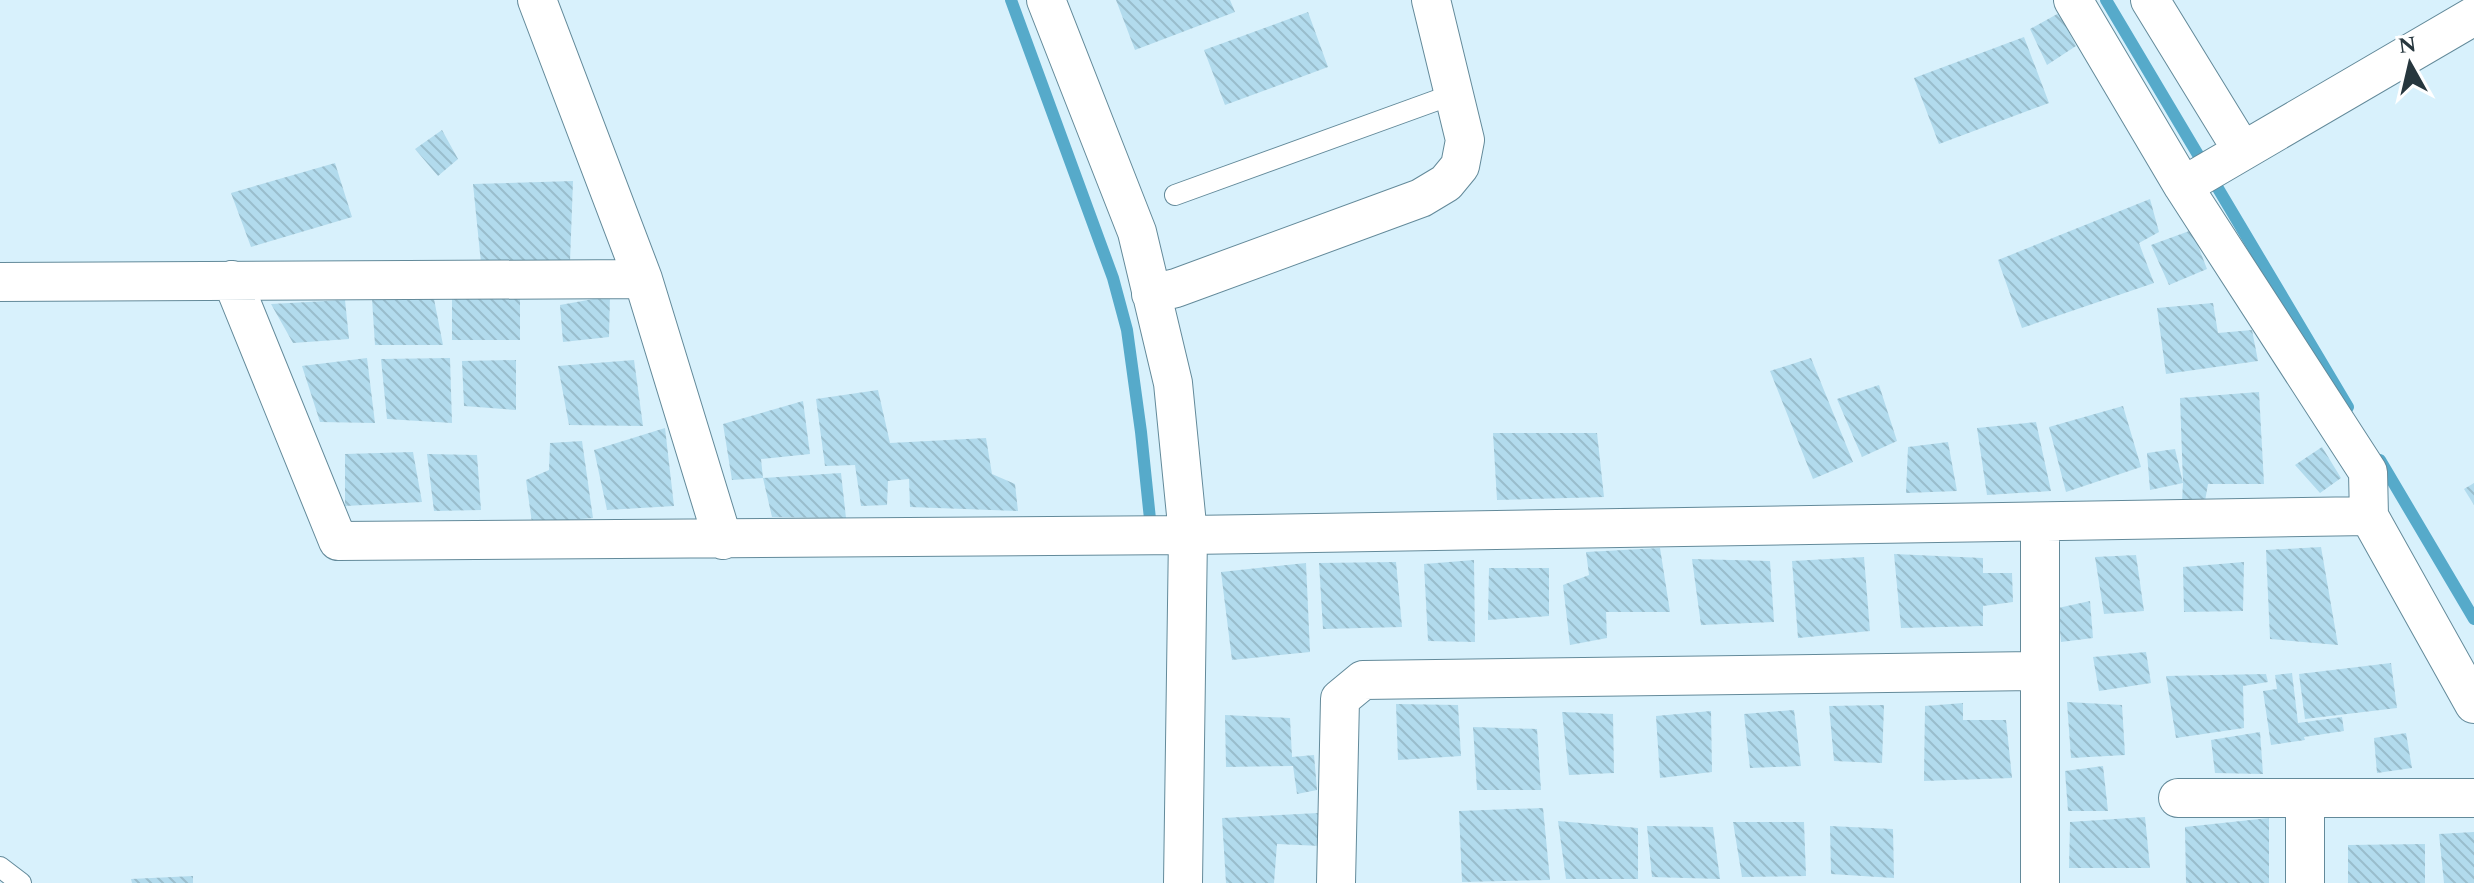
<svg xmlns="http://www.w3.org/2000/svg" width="2474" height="883" font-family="Spectral,serif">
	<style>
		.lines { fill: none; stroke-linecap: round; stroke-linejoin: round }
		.stream { stroke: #56aaca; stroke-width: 12 }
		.building { fill: url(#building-back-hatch) }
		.service-casing { stroke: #638a9a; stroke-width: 22 }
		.minor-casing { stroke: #638a9a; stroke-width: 40 }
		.service { stroke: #fff; stroke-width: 20 }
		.minor { stroke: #fff; stroke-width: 38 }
	</style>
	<defs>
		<pattern id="building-back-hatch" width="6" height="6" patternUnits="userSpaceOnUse" patternTransform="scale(2)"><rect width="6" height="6" fill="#b2dbed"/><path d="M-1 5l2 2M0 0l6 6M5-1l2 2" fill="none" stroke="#99bdcc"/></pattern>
	</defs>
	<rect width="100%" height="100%" fill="#d8f1fc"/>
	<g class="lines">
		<path class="stream" d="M 1011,0 L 1113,278 L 1127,330 L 1141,432 L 1150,519
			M 2106,0 L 2348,407
			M 2380,460 L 2474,619"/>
	</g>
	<path class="building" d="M 1116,0 L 1230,0 L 1235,12 L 1135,50 Z
		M 1308,12 L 1328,67 L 1225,105 L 1204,50 Z
		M 2059,13 L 2076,46 L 2047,65 L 2030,29 Z
		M 2024,37 L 2049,103 L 1939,144 L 1914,78 Z
		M 442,130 L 458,159 L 438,176 L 415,149 Z
		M 335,163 L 352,217 L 251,247 L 231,193 Z
		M 573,181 L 570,262 L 481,263 L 473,184 Z
		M 2150,199 L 2159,232 L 2139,243 L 2154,283 L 2022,328 L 1998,260 Z
		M 2192,230 L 2207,269 L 2169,285 L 2151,245 Z
		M 610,296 L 609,337 L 563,342 L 560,305 Z
		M 372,299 L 434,299 L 443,345 L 375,345 Z
		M 452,299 L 520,299 L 520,340 L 452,340 Z
		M 345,300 L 349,339 L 293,343 L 271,304 Z
		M 2213,303 L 2218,333 L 2252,330 L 2258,361 L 2166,374 L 2157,308 Z
		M 367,358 L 375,423 L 320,422 L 302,366 Z
		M 450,358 L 452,423 L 387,419 L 381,359 Z
		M 1811,358 L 1853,462 L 1813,479 L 1770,371 Z
		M 516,360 L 516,410 L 464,406 L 462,361 Z
		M 634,360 L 643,426 L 569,425 L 558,366 Z
		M 1879,385 L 1897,441 L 1862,457 L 1837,399 Z
		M 878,390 L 890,443 L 986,438 L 992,474 L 1015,484 L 1018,511 L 910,507 L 909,479 L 888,481 L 887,505 L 861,506 L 855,465 L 825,466 L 816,399 Z
		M 2259,392 L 2264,484 L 2208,484 L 2205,501 L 2182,501 L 2183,483 L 2150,490 L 2147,453 L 2175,449 L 2183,483 L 2180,398 Z
		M 803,401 L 810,454 L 761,459 L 763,478 L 841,473 L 846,518 L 772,517 L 763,478 L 732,480 L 723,424 Z
		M 2123,406 L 2141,467 L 2066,492 L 2049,427 Z
		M 2036,422 L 2051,491 L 1987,495 L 1977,428 Z
		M 665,428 L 674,506 L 607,510 L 594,450 Z
		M 1493,433 L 1597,433 L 1604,497 L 1497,500 Z
		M 582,441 L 593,518 L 532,523 L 526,480 L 549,470 L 550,443 Z
		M 1948,442 L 1957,491 L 1906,493 L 1908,447 Z
		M 2322,447 L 2341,478 L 2320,493 L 2295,465 Z
		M 413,452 L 422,502 L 345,506 L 345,454 Z
		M 427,454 L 477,455 L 481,510 L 434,511 Z
		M 2474,483 L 2474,505 L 2464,489 Z
		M 2321,547 L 2338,645 L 2270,639 L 2266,550 Z
		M 1660,548 L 1670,612 L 1606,612 L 1607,638 L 1570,645 L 1563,585 L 1589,575 L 1586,552 Z
		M 1894,554 L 1983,558 L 1983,573 L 2012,573 L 2013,602 L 1983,606 L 1983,626 L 1901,628 Z
		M 2136,555 L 2144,611 L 2104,614 L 2095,557 Z
		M 1864,557 L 1870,631 L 1798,638 L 1792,561 Z
		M 1692,559 L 1770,561 L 1774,622 L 1701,625 Z
		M 1474,560 L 1475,642 L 1428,641 L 1424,564 Z
		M 1396,562 L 1402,627 L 1323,629 L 1319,563 Z
		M 2244,562 L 2243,611 L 2184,612 L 2183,567 Z
		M 1306,563 L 1310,652 L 1232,660 L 1221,572 Z
		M 1489,568 L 1549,568 L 1549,616 L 1488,620 Z
		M 2090,601 L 2093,638 L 2061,642 L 2058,608 Z
		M 2146,652 L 2151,683 L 2099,691 L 2093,657 Z
		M 2391,663 L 2397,708 L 2305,719 L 2299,674 Z
		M 2292,673 L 2298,723 L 2342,717 L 2344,731 L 2304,737 L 2305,740 L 2271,745 L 2263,691 L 2277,689 L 2275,675 Z
		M 2266,674 L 2268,682 L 2243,686 L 2244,728 L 2176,738 L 2166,676 Z
		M 2067,702 L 2122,705 L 2125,755 L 2071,758 Z
		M 1963,703 L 1963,720 L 2006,720 L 2012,778 L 1924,781 L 1925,706 Z
		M 1396,704 L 1458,705 L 1461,756 L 1398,760 Z
		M 1884,705 L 1882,763 L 1834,761 L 1829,706 Z
		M 1794,710 L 1801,766 L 1750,768 L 1744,714 Z
		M 1711,711 L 1712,772 L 1660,778 L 1656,716 Z
		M 1562,712 L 1613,714 L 1614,773 L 1569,775 Z
		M 1225,715 L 1290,718 L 1292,757 L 1314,755 L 1317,790 L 1297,794 L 1293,766 L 1226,767 Z
		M 1473,727 L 1537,729 L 1541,790 L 1477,790 Z
		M 2260,732 L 2263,774 L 2215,773 L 2211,740 Z
		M 2406,733 L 2412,768 L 2377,773 L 2374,738 Z
		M 2103,766 L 2108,811 L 2068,811 L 2065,771 Z
		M 1543,808 L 1550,880 L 1462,882 L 1459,811 Z
		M 1318,813 L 1321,846 L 1277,844 L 1274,883 L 1226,883 L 1222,818 Z
		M 2145,817 L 2150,868 L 2069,868 L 2070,822 Z
		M 2269,818 L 2269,883 L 2186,883 L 2185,827 Z
		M 1558,821 L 1638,828 L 1638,879 L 1566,879 Z
		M 1733,822 L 1804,822 L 1806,876 L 1742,877 Z
		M 1647,826 L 1713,827 L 1720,879 L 1652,877 Z
		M 1830,826 L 1893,829 L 1894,878 L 1831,874 Z
		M 2474,832 L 2474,883 L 2444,883 L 2439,834 Z
		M 2425,844 L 2425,883 L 2348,883 L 2348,845 Z
		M 193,876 L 193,883 L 132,883 L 131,879 Z"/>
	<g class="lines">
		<g class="service-casing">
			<path id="service" d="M 1175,195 L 1454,94
				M 0,867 L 21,883"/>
		</g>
		<g class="minor-casing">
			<path id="minor" d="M 537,0 L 643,279 L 723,540
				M 1046,0 L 1137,232 L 1173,383 L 1188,535 L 1183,883
				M 2073,0 L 2183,186 L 2368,472 L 2369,516 L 2474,704
				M 2150,0 L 2242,150
				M 2183,186 L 2474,16
				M 232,280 L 338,541 L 1188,535 L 2369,516
				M 0,282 L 643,279
				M 1151,294 L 1176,288 L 1421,198 L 1446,183 L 1460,166 L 1465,140 L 1431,0
				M 2178,798 L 2474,798
				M 2305,799 L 2305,883
				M 1336,883 L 1340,699 L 1363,680 L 2040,671
				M 2040,883 L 2040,523"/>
		</g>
		<use href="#service" class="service"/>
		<use href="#minor" class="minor"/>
	</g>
	<g transform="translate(2410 64) rotate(352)" stroke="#ffffff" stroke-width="6" paint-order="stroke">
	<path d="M0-6L14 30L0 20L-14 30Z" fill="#27373e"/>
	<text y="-12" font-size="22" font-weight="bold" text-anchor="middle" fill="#27373e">N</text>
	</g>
</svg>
